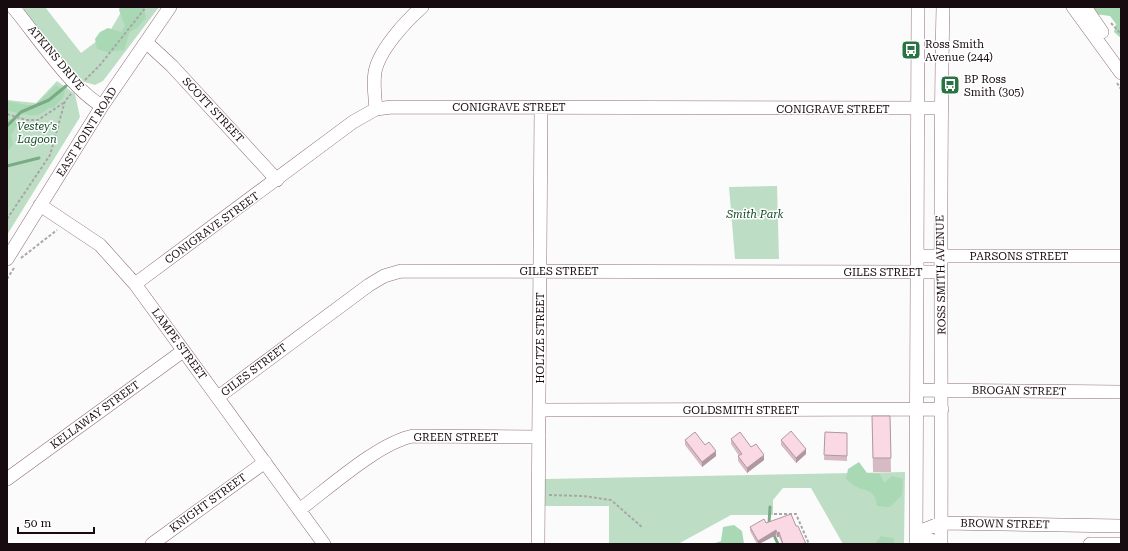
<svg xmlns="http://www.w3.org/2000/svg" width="1128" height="551" font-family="'Roboto Serif',serif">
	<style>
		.green { fill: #bddec4 }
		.forest { fill: #a9d8b4 }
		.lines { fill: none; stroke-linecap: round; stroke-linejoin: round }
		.stream { stroke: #7caa87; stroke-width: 3 }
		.minor-casing { stroke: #906b78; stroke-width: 14 }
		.path { stroke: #aaa6a8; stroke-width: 2; stroke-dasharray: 3 2; stroke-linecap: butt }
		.minor { stroke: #fff; stroke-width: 13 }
		.wall { fill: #d7bbc4 }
		.shaded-wall { fill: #af98a0 }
		.building { fill: #fad9e4; stroke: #af98a0 }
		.labels { text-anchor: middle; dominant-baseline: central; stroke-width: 3; stroke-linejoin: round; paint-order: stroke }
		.poi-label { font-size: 11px; fill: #180b10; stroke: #fff; text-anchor: start }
		.street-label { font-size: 11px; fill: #180b10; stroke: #fff }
		.park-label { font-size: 11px; font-style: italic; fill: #124725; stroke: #fff }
	</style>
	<rect width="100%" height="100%" fill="#fbfbfb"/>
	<path class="green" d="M 24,7 L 45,7 L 81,53 L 110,31 L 124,7 L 159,7 L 103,81 L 95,85 L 81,81 L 24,13 Z
		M 57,81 L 75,94 L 80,117 L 7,235 L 7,100 L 36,103 Z
		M 777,186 L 779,259 L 735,259 L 729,187 Z
		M 905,472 L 904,544 L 843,544 L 811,488 L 783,488 L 773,500 L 773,515 L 731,515 L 678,544 L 609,544 L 609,506 L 545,506 L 545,479 Z"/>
	<path class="forest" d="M 120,7 L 144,7 L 146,18 L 137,28 L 130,32 L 124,50 L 107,52 L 97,49 L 95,39 L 100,32 L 108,28 L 121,32 L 125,26 L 119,10 Z
		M 1089,7 L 1121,7 L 1121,38 L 1114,32 L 1116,24 L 1110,16 L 1095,14 Z
		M 56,85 L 65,91 L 63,98 L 53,108 L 48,108 C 36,122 22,112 7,111 L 7,101 L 27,105 L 35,105 Z
		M 7,118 L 18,123 L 11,135 L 13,145 L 7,152 Z
		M 859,462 L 867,473 L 880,474 L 884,483 L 892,476 L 903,479 L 902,495 L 890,507 L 877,506 C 875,493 872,492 859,488 C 854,486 850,482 846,479 L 848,469 Z
		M 734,525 L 742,531 L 744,544 L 712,544 L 721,541 L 723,527 Z
		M 881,536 L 893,538 L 895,544 L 875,544 Z"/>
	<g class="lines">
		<path class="stream" d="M 7,126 L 21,112 L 49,100 L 66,86
			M 7,166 L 39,158
			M 769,524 L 770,507
			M 773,533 L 778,544"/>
		<g class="minor-casing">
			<path id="minor" d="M 13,7 C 37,36 71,88 102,106
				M 1073,7 L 1121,73
				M 1085,7 L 1102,32
				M 146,42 L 172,66 L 277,180
				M 376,109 C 375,97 373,84 375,72 C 379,50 406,21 422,7
				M 40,205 L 100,245 L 135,284 L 324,544
				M 917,256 L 1121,256
				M 7,259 L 102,106 L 170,7
				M 135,284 L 353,122 L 376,109 L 392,107 L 940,108
				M 917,390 L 1121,392
				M 218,397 L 369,285 L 384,276 L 401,271 L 941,272
				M 540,410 L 942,409
				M 7,479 L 183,351
				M 299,510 C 329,488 378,443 413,436 L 539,437
				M 916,533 L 941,523 L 1121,526
				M 916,533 L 939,544
				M 152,544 L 265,462
				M 538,544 L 541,108
				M 916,544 L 918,7
				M 941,544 C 942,365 939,186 943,7
				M 1090,544 L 1121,544"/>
		</g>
		<path class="path" d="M 1111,23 L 1121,34
			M 85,80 L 100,65 L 146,7
			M 1117,83 L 1121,89
			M 7,114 L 26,120 L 38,120 L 65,102
			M 7,219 L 50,155 L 65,101 L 71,94
			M 21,258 L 57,230
			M 7,279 L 14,268
			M 549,495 L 583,496 L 611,500 L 643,528
			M 774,514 L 796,514 L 809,544"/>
		<use href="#minor" class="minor"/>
	</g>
	<path class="wall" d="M 872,416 L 890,416 L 891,472 L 873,472 Z
		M 825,432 L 847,433 L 847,461 L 824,460 Z
		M 731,439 L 751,447 L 764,460 L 747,473 L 738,461 L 738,456 L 739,456 L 731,444 Z
		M 685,440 L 705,445 L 716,456 L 702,467 L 685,445 Z
		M 781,440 L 806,454 L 796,463 L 781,445 Z
		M 766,523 L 796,526 L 806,544 L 782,544 L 779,537 L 777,537 L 776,535 L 759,544 L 757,544 L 750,531 L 750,527 Z"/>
	<path class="shaded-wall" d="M 806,449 L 806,454 L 796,463 L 796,458 Z
		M 716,451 L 716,456 L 702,467 L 702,462 Z
		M 764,455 L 764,460 L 747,473 L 747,468 Z
		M 776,530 L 776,535 L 759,544 L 758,544 L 758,541 Z
		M 779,532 L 779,537 L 777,537 L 777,533 Z"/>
	<path class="building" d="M 872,416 L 890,416 L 891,458 L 873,458 Z
		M 791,431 L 806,449 L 796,458 L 781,440 Z
		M 695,432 L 705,445 L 709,442 L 716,451 L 702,462 L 685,440 Z
		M 740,432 L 751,447 L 756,444 L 764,455 L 747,468 L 738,456 L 742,454 L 731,439 Z
		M 825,432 L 847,433 L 847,456 L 824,455 Z
		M 791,514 L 796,526 L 798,526 L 806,544 L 783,544 L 779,532 L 777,533 L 776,530 L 758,541 L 750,527 L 764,519 L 766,523 Z"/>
	<defs>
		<g id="bus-square" transform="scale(1)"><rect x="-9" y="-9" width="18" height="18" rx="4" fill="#297443" stroke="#fff"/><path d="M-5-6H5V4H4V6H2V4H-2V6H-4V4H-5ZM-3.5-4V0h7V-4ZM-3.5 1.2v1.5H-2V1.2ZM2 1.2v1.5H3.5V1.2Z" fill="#fff"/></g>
	</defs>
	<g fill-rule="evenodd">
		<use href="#bus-square" x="911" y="50"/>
		<use href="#bus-square" x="950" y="85"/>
	</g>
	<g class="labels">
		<g class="poi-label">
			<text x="925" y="44">Ross Smith<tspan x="925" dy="13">Avenue (244)</tspan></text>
			<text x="964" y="79">BP Ross<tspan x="964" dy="13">Smith (305)</tspan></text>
		</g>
		<g class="street-label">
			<text transform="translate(56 58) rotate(50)">ATKINS DRIVE</text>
			<text x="509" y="107">CONIGRAVE STREET</text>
			<text x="833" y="109">CONIGRAVE STREET</text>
			<text transform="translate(213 110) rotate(47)">SCOTT STREET</text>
			<text transform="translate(87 132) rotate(-58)">EAST POINT ROAD</text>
			<text transform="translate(212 228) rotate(-36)">CONIGRAVE STREET</text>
			<text x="1019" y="256">PARSONS STREET</text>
			<text x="559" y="271">GILES STREET</text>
			<text x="883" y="272">GILES STREET</text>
			<text transform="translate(941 275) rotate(-91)">ROSS SMITH AVENUE</text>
			<text transform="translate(540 338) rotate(-90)">HOLTZE STREET</text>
			<text transform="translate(179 344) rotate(54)">LAMPE STREET</text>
			<text transform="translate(254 370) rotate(-37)">GILES STREET</text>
			<text transform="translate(1019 391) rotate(1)">BROGAN STREET</text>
			<text x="741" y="410">GOLDSMITH STREET</text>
			<text transform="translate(95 415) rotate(-36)">KELLAWAY STREET</text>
			<text x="456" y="437">GREEN STREET</text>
			<text transform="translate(208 503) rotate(-36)">KNIGHT STREET</text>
			<text transform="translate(1005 524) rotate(1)">BROWN STREET</text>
		</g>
		<g class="park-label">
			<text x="37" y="126">Vestey's<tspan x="37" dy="13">Lagoon</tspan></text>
			<text x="755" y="214">Smith Park</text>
		</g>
	</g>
	<rect width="1128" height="551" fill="none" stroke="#180b10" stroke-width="16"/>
	<path d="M18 527v6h76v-6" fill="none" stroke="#180b10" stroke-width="2"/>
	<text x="24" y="527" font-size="12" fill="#180b10" stroke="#ffffff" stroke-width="3" paint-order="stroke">50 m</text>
</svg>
